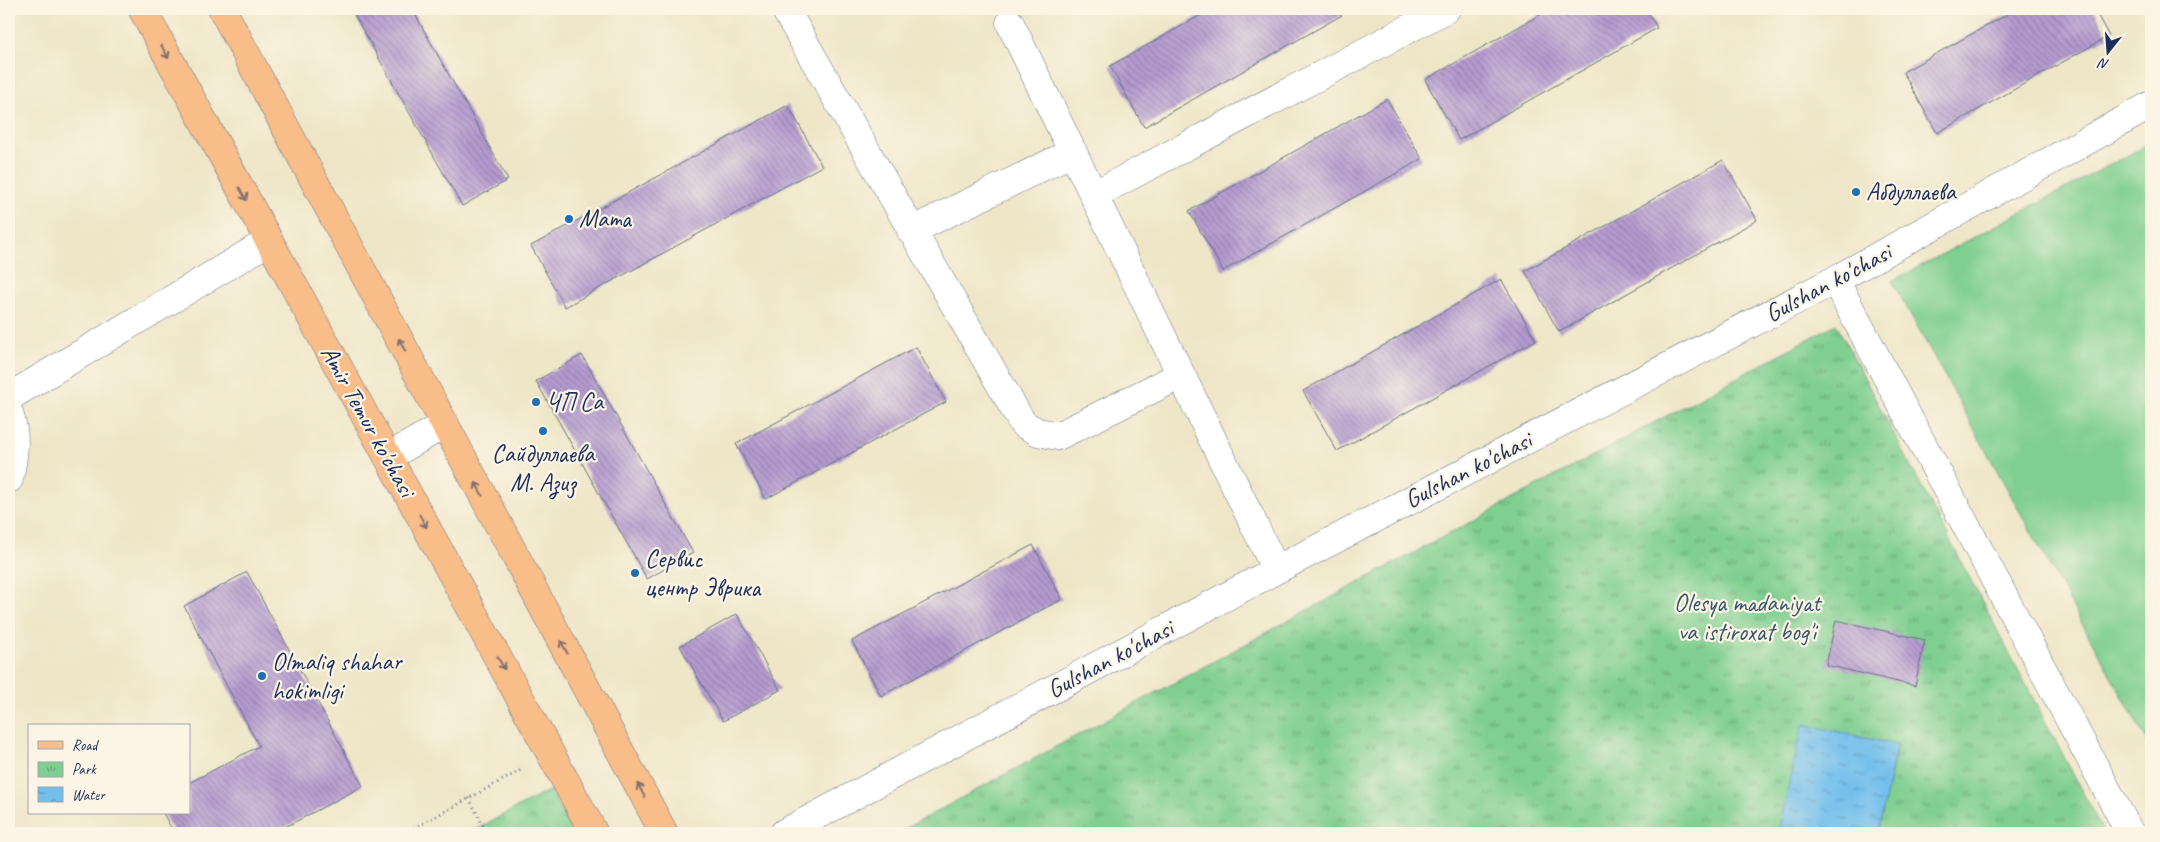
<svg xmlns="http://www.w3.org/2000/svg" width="2160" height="842" font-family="Caveat,sans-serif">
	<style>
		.green { fill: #7fcf90; stroke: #4d7f77 }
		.park { fill: url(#park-tufts); stroke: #4d7f77 }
		.water { fill: url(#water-ripples); stroke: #4677a5 }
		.building { fill: url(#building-back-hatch) }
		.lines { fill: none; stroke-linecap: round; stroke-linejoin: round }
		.minor-casing { stroke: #656f83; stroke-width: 29 }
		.major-casing { stroke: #656f83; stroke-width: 29 }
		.path { stroke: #656f83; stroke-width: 3; stroke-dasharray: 1 4; stroke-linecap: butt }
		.minor { stroke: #fff; stroke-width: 28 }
		.major { stroke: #f8bd89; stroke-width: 28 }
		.oneway { stroke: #7e6f71 }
		.poi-dot { fill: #1f6fb2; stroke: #fcf5e5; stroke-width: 2 }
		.labels { text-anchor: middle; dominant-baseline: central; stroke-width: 4.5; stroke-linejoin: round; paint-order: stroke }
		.poi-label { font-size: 25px; fill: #1b2f5e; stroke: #fcf5e5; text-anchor: start }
		.street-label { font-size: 25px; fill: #1b2f5e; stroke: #fcf5e5 }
		.park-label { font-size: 25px; fill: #34576a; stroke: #fcf5e5 }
	</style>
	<defs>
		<pattern id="park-tufts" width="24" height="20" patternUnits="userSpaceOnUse" patternTransform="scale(1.25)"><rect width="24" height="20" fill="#7fcf90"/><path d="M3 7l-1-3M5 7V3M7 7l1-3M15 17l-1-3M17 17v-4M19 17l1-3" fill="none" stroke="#67a879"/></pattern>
		<pattern id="water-ripples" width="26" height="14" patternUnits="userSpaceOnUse" patternTransform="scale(1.25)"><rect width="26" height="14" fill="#72bfec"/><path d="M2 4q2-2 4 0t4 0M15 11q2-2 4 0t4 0" fill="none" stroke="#5d9cc2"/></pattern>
		<pattern id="building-back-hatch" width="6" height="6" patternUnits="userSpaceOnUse" patternTransform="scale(1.25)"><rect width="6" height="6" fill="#b59bd0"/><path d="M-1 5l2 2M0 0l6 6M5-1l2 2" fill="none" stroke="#927fac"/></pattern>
	</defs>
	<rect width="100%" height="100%" fill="#fcf5e5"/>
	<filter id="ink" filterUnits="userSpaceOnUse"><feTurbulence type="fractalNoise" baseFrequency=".02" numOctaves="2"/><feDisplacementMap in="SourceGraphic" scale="10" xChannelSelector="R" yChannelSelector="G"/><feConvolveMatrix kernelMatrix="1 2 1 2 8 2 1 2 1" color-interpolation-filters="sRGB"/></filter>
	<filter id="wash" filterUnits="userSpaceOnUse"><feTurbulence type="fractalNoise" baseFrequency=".0096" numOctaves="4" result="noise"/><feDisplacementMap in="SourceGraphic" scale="20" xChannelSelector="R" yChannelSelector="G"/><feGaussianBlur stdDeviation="1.12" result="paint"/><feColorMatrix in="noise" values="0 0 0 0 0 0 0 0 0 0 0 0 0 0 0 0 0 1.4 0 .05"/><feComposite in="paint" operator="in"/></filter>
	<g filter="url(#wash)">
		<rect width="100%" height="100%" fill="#efe6c8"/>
		<path class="green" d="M 2151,143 L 2151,748 L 1892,281 Z"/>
		<path class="park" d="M 1836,324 L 2104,833 L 897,833 Z
			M 550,790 L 573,833 L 469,833 Z"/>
		<path class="water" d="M 1803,724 L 1897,745 L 1878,833 L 1778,833 Z"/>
		<g id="blocks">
			<path class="building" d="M 351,9 L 412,9 L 508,180 L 462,206 Z
				M 1212,9 L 1338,9 L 1342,15 L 1144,127 L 1110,66 Z
				M 1550,9 L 1646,9 L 1657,28 L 1459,140 L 1425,80 Z
				M 2017,9 L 2094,9 L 2109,36 L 1937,133 L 1903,72 Z
				M 1387,99 L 1422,159 L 1223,271 L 1189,211 Z
				M 788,105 L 822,166 L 565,307 L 531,246 Z
				M 1723,160 L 1757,220 L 1559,332 L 1525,271 Z
				M 1501,279 L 1536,340 L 1337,451 L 1303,391 Z
				M 916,347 L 946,402 L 766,499 L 736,444 Z
				M 582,355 L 693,553 L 647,579 L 536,381 Z
				M 1033,545 L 1062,599 L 881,696 L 852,641 Z
				M 247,572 L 363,786 L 274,833 L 174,833 L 163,813 L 189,813 L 189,783 L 259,746 L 184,606 Z
				M 737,614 L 780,690 L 723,721 L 680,646 Z
				M 1836,620 L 1925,640 L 1915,686 L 1826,665 Z"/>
		</g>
	</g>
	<g filter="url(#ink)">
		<use href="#blocks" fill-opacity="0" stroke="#656f83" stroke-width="1"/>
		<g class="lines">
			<g class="minor-casing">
				<path id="minor" d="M 785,9 L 1023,424 L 1038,432 L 1058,436 L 1181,375
					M 1010,23 L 1276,570
					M 1094,195 L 1446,9
					M 911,231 L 1073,152
					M 1835,280 L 2130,833
					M 9,397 L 269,241
					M 9,413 C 17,436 14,456 9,479
					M 388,457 L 445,424
					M 784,833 L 1276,570 L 1835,280 L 2151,105"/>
			</g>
			<g class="major-casing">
				<path id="major" d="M 142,9 L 594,833
					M 222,9 L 664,833"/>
			</g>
			<path class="path" d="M 469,798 L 487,833
				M 405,833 L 521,770"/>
			<use href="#minor" class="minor"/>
			<use href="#major" class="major"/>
		</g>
		<defs><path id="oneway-shaft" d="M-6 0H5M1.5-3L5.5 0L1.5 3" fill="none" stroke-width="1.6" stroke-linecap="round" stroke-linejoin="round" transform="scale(1.25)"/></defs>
		<g class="oneway">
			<use href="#oneway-shaft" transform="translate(165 52) rotate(61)"/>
			<use href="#oneway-shaft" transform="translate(243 194) rotate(61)"/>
			<use href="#oneway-shaft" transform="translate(402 345) rotate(-118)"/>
			<use href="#oneway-shaft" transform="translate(479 489) rotate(-118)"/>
			<use href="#oneway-shaft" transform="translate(423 521) rotate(61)"/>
			<use href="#oneway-shaft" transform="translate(564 647) rotate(-118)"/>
			<use href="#oneway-shaft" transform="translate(501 663) rotate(61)"/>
			<use href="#oneway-shaft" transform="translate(641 790) rotate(-118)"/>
		</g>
	</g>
	<g class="poi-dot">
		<circle cx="1856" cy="192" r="5"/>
		<circle cx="569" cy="219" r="5"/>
		<circle cx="536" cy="402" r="5"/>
		<circle cx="543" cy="431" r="5"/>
		<circle cx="635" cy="573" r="5"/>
		<circle cx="262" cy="676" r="5"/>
	</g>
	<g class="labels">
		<g class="poi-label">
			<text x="1866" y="192">Абдуллаева</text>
			<text x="579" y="219">Мата</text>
			<text x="546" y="402">ЧП Са</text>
			<text x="543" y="454" text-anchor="middle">Сайдуллаева<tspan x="543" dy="29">М. Азиз</tspan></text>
			<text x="645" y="559">Сервис<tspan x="645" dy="29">центр Эврика</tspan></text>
			<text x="272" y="662">Olmaliq shahar<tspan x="272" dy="29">hokimligi</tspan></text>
		</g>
		<g class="street-label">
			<text transform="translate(1828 283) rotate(-28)">Gulshan ko'chasi</text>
			<text transform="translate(368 421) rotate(61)">Amir Temur ko'chasi</text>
			<text transform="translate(1468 470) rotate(-27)">Gulshan ko'chasi</text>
			<text transform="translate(1110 659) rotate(-28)">Gulshan ko'chasi</text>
		</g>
		<g class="park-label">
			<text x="1747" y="603">Olesya madaniyat<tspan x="1747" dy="29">va istiroxat bog'i</tspan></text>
		</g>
	</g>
	<rect width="2160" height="842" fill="none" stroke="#fcf5e5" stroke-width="30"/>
	<rect x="28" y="724" width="162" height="90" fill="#fcf5e5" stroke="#a2a6af"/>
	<rect x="38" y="741" width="25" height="8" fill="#f8bd89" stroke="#a2a6af"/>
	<text x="72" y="750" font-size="15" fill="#1b2f5e">Road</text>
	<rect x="38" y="762" width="25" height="15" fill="url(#park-tufts)" stroke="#a2a6af"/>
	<text x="72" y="774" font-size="15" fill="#1b2f5e">Park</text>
	<rect x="38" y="787" width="25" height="15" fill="url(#water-ripples)" stroke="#a2a6af"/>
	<text x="72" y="800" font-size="15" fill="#1b2f5e">Water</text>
	<g transform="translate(2108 52) rotate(197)" stroke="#fcf5e5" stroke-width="4" paint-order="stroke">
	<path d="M0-4L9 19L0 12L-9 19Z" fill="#1b2f5e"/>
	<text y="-8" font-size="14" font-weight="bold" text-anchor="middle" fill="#1b2f5e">N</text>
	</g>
</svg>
